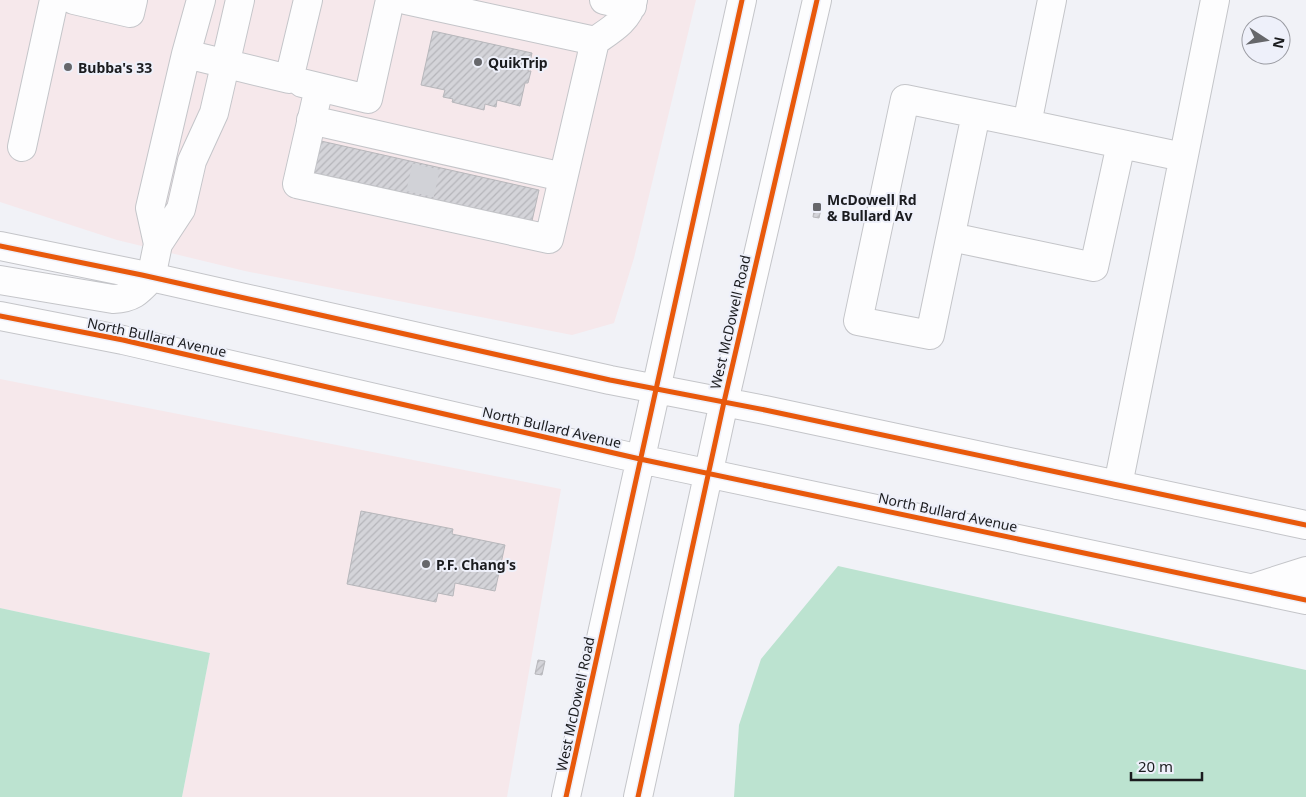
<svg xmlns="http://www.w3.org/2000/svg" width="1306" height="797" font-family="'Noto Sans',sans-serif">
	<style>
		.commercial { fill: #f6e8eb }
		.grass { fill: #bce3d0 }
		.building { fill: url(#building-hatch); stroke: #b7b7bb }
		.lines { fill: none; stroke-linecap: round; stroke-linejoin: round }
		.minor-tunnel { stroke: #d1d2d7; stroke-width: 28; stroke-dasharray: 28 14; stroke-linecap: butt }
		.minor-casing { stroke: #c4c5c9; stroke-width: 30 }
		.major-casing { stroke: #c4c5c9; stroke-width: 30 }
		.minor { stroke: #fdfdfe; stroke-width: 28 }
		.major { stroke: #fdfdfe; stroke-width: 28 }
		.cycleway-casing { stroke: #eef0fa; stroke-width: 8 }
		.cycleway { stroke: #e8590c; stroke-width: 5 }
		.poi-dot { fill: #66676b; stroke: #eef0fa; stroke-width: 2 }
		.labels { text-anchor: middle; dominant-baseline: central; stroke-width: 4; stroke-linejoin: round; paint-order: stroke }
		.poi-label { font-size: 14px; font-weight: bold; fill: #1b1c1f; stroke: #eef0fa; text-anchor: start }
		.street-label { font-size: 14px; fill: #1b1c1f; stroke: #eef0fa }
	</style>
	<defs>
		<pattern id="building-hatch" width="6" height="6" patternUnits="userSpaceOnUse" patternTransform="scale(1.25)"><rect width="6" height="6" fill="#d4d4d9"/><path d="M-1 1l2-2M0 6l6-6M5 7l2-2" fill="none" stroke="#b5b5ba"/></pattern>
	</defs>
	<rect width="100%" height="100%" fill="#f1f2f7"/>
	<path class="commercial" d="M 0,0 L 696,0 L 634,258 L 614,323 L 572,335 L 245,271 L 117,240 L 0,202 Z
		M 0,379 L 561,489 L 507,797 L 182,797 L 210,653 L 0,608 Z"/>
	<path class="grass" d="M 838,566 L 1306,670 L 1306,797 L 734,797 L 739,725 L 761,659 Z
		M 0,608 L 210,653 L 182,797 L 0,797 Z"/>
	<path class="building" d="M 433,31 L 532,53 L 528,71 L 531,71 L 528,83 L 525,83 L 520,106 L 497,100 L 496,107 L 485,104 L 484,110 L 452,102 L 453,99 L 443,97 L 445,90 L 421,85 Z
		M 321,141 L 539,190 L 532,221 L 314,173 Z
		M 815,204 L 822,205 L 819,218 L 813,217 Z
		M 361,511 L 453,529 L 452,534 L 505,545 L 495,591 L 455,583 L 453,596 L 438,593 L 436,602 L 347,584 Z
		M 538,660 L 545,661 L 542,675 L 535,674 Z"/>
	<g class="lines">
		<path class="minor-tunnel" d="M 420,194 L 427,163"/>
		<g class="minor-casing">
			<path id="minor" d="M 74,0 L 130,13 L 133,0
				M 406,0 L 595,41 C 611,30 628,21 633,0
				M 604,0 L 632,6
				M 1052,0 L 1027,124 L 1183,157
				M 186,54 L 289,79 L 308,0
				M 302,83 L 368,99 L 390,0
				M 319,88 L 297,184 L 549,239 L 595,41
				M 976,114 L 930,335 L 858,321 L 905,99 L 1027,124
				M 311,120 L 563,177
				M 22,147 L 54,0
				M 951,237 L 1094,267 L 1121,144
				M 158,244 L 150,208 L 186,54 L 201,0
				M 151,278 L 158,244 L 181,209 L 192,161 L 214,113 L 240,0
				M 1118,485 L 1215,0"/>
		</g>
		<g class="major-casing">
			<path id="major" d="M 0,246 L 142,275 L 610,380 L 765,410 L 1306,525
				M 0,280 L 113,299 C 133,298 138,292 151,278
				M 0,316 L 123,340 L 640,459 L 1306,600
				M 1253,588 L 1306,571
				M 566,797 L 742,0
				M 638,797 L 724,402 L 817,0"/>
		</g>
		<use href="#minor" class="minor"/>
		<use href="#major" class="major"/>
		<g class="cycleway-casing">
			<path id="cycleway" d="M 0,246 L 142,275 L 610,380 L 765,410 L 1306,525
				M 0,316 L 123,340 L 640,459 L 1306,600
				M 566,797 L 742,0
				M 638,797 L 724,402 L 817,0"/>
		</g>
		<use href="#cycleway" class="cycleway"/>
	</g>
	<g class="poi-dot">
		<circle cx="478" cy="62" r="5"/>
		<circle cx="68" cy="67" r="5"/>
		<rect x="812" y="202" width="10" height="10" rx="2.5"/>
		<circle cx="426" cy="564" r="5"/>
	</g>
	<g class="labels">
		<g class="poi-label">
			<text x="488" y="62">QuikTrip</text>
			<text x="78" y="67">Bubba's 33</text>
			<text x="827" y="199">McDowell Rd<tspan x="827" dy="16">&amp; Bullard Av</tspan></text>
			<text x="436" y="564">P.F. Chang's</text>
		</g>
		<g class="street-label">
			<text transform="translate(730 322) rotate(-77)">West McDowell Road</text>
			<text transform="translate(157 337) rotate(12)">North Bullard Avenue</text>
			<text transform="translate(552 427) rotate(13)">North Bullard Avenue</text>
			<text transform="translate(948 512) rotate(12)">North Bullard Avenue</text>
			<text transform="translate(575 704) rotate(-78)">West McDowell Road</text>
		</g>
	</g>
	<g transform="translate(1266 40) rotate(102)"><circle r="24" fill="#eef0fa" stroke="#9a9ba2"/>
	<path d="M0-4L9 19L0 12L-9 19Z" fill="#66676b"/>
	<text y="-8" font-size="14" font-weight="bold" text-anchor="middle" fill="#1b1c1f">N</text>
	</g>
	<path d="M1131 772v8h71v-8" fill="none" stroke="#1b1c1f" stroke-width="2.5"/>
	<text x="1138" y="772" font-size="15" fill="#1b1c1f" stroke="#eef0fa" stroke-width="4" paint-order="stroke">20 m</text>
</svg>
